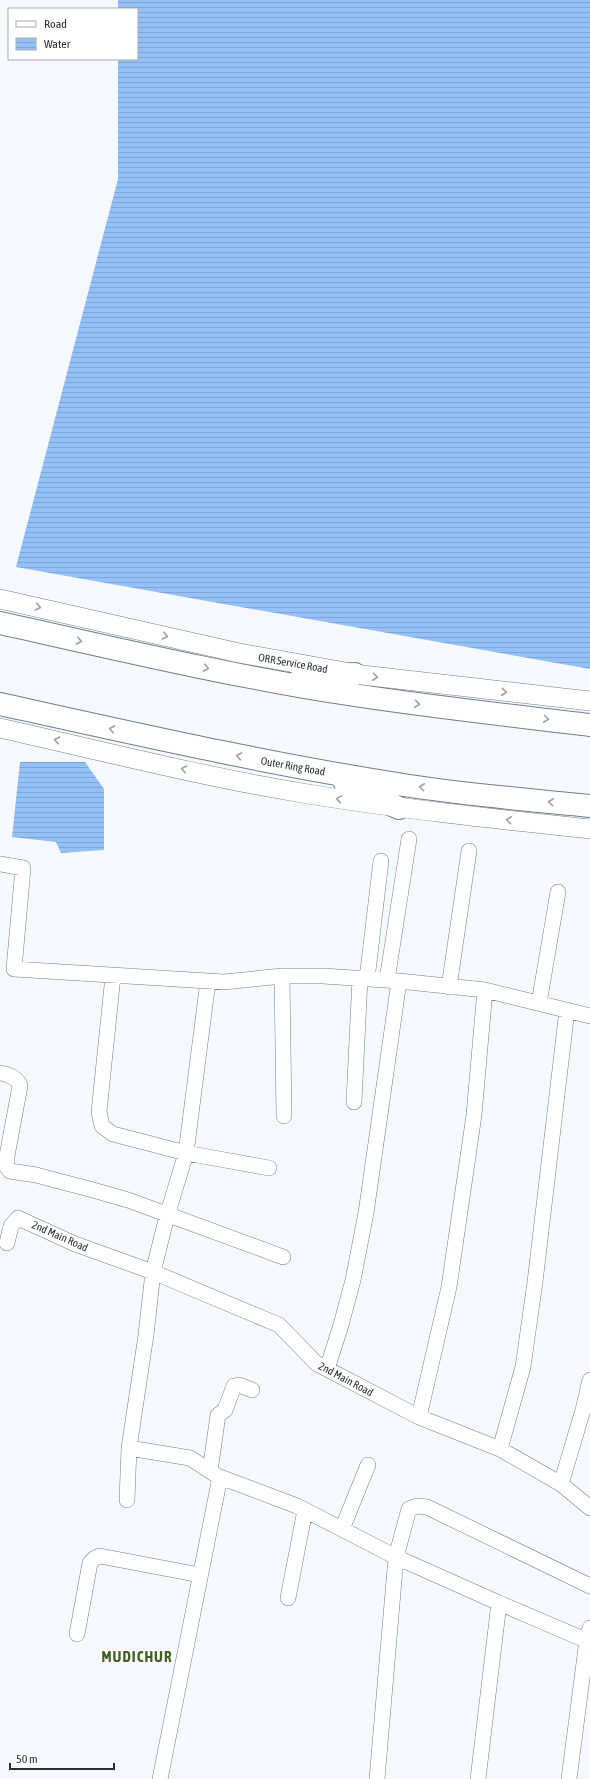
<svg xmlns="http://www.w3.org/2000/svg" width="590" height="1779" font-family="'Asap Condensed',sans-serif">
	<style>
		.water { fill: url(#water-rules) }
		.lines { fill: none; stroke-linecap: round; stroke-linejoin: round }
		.minor-casing { stroke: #737d88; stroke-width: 16 }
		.major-casing { stroke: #737d88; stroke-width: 20 }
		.highway-casing { stroke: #737d88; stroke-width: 24 }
		.minor { stroke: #fff; stroke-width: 15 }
		.major { stroke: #fff; stroke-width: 19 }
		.highway { stroke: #fff; stroke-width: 22 }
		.oneway { stroke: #9fa0a3 }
		.labels { text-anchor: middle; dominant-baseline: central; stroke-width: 4; stroke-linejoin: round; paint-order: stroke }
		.street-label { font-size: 11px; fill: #2a2d32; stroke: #fff }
		.district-label { font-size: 15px; font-weight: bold; letter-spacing: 1px; fill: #406324; stroke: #fff }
	</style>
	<defs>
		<pattern id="water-rules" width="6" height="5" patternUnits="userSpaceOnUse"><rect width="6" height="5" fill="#94c0f8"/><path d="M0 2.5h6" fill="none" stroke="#80a5d5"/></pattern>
	</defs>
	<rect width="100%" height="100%" fill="#f5f9fe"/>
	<path class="water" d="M 118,0 L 590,0 L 590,669 L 16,567 L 118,179 L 118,59 L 137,59 L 137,9 L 118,9 Z
		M 20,762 L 85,762 L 104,789 L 104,850 L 61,853 L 56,842 L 12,837 Z"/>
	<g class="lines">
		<g class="minor-casing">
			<path id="minor" d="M 0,864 L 23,868 L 14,969 L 224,982 L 282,976 L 323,976 L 399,981 L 485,990 L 590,1016
				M 113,976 L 99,1112 L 102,1126 L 113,1134 L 186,1153 L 269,1168
				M 282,976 L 284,1116
				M 367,979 L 381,861
				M 387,980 L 409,839
				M 449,987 L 469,851
				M 539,1003 L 558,892
				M 0,1073 C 8,1074 18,1078 20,1086 L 7,1156 L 6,1166 L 10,1171 L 36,1175 L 93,1190 L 128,1200 L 283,1257
				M 354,1102 L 360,978
				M 7,1243 L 11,1226 L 18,1218 L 75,1244 L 153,1272 L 279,1325 L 317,1364 L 327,1369 L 419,1417 L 500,1449 L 561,1484 L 590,1508
				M 327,1369 L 341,1325 L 353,1280 L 366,1213 L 399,981
				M 419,1417 L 449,1287 L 474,1115 L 485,990
				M 129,1448 L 190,1458 L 216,1475
				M 500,1449 L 523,1367 L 535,1282 L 567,1010
				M 210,1471 L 218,1415 L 225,1410 L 234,1386 L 239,1385 L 252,1390
				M 561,1484 L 583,1410 L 590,1380
				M 127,1500 L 129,1448 L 146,1335 L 153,1272 L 167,1216 L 186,1153 L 208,981
				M 342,1529 L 368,1465
				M 288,1598 L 305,1510
				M 499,1603 L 590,1642
				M 77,1634 L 90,1563 L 95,1558 L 100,1556 L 200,1575
				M 160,1779 L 220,1477 L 297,1506 L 396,1557 L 499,1603 L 478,1779
				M 377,1779 L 396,1557 L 409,1509 L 417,1506 L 427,1507 L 590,1586
				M 569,1779 L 587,1640 L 590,1628"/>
		</g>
		<g class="major-casing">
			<path id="major" d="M 0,599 L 239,653 L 362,675 L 590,701
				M 0,728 C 102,751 204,777 308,794 C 401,809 496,819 590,829"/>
		</g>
		<g class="highway-casing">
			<path id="highway" d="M 0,623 C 113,648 226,675 341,693 C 423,706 507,715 590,725
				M 301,678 L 355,674
				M 0,704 C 136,734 272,765 410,786 C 469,795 530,800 590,806
				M 345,783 L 399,808"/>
		</g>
		<use href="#minor" class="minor"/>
		<use href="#major" class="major"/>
		<use href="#highway" class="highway"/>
	</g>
	<defs><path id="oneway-chevron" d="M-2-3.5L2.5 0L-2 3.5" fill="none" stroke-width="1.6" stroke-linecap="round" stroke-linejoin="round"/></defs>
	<g class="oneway">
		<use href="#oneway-chevron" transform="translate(38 607) rotate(13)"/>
		<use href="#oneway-chevron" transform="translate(165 636) rotate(13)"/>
		<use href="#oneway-chevron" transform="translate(79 641) rotate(13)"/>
		<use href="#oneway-chevron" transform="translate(206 668) rotate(12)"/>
		<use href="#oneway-chevron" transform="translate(375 677) rotate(7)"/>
		<use href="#oneway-chevron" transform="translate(504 692) rotate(6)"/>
		<use href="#oneway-chevron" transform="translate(417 704) rotate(8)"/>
		<use href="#oneway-chevron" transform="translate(546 719) rotate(7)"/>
		<use href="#oneway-chevron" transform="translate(112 729) rotate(-167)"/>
		<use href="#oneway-chevron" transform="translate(57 740) rotate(-167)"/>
		<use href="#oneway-chevron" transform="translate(239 756) rotate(-169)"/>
		<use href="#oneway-chevron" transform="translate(184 769) rotate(-167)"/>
		<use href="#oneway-chevron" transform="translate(422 787) rotate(-173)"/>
		<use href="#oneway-chevron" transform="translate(339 799) rotate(-171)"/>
		<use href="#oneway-chevron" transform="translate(551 802) rotate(-174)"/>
		<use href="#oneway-chevron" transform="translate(509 820) rotate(-174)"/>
	</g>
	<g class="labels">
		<g class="street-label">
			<text transform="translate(293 663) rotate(10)">ORR Service Road</text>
			<text transform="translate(293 766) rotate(10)">Outer Ring Road</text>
			<text transform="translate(60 1236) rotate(24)">2nd Main Road</text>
			<text transform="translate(346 1379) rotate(28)">2nd Main Road</text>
		</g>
		<g class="district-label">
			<text x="137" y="1656">MUDICHUR</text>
		</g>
	</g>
	<rect x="8" y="8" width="130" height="52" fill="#ffffff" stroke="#aaabad"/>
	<rect x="16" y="21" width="20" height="6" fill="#ffffff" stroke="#aaabad"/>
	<text x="44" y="28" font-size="12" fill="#2a2d32">Road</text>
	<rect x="16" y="38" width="20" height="12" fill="url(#water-rules)" stroke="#aaabad"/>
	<text x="44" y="48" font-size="12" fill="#2a2d32">Water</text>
	<path d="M10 1763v6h104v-6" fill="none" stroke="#2a2d32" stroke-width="2"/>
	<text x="16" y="1763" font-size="12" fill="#2a2d32" stroke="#ffffff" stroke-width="3" paint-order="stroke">50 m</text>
</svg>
